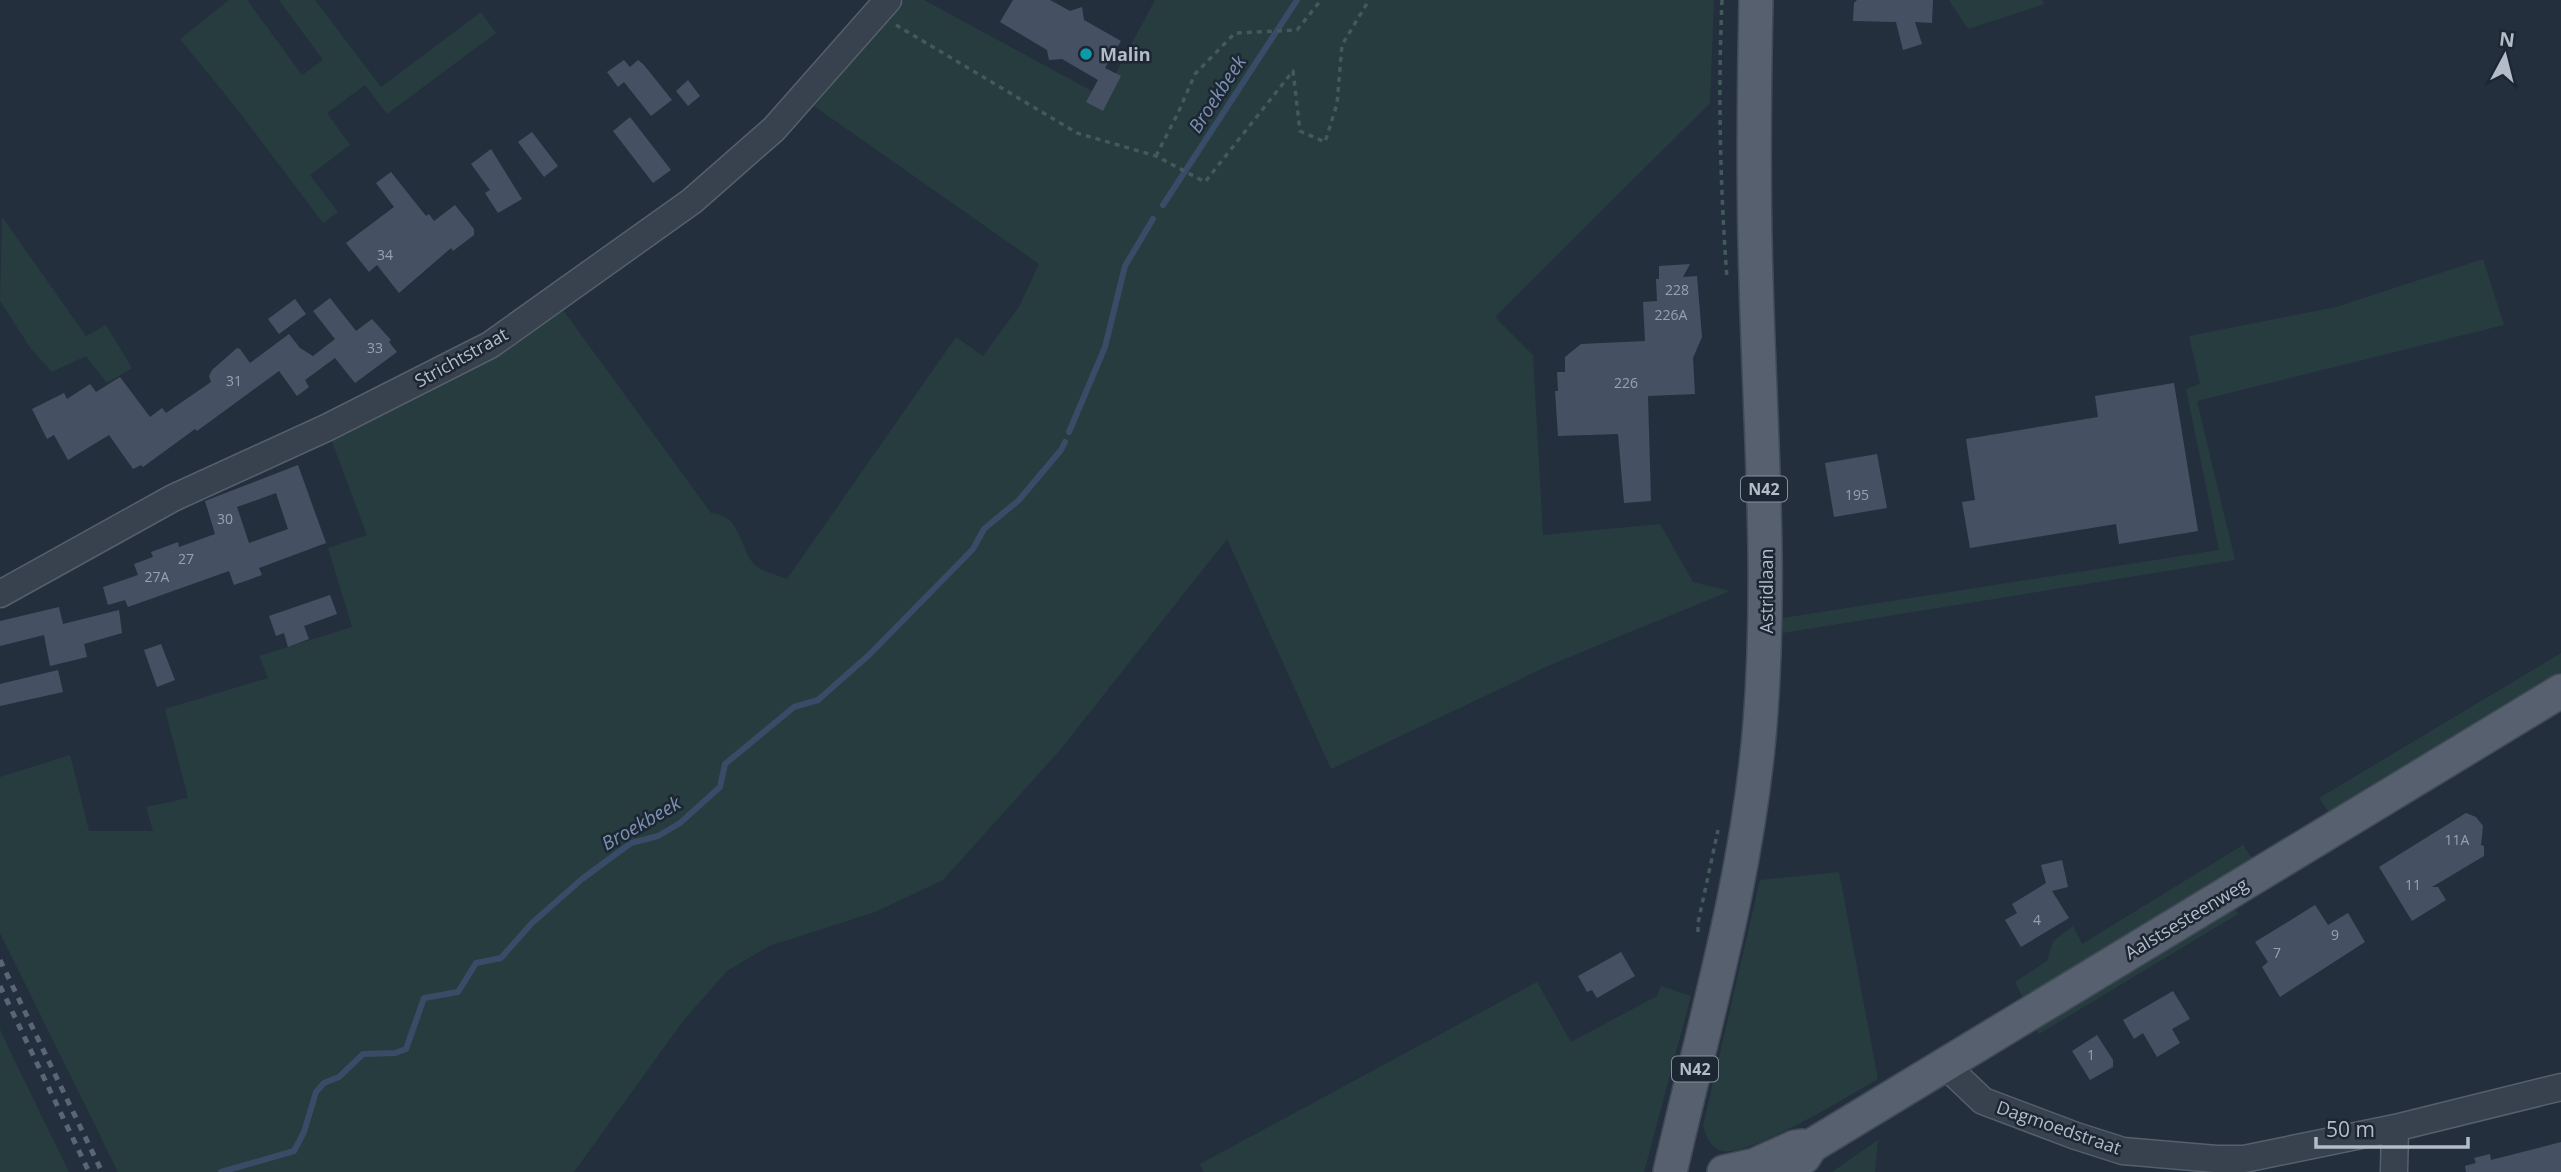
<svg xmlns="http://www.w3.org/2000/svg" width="2561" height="1172" font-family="'Open Sans',sans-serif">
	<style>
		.green { fill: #263c3f }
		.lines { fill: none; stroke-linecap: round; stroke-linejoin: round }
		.stream { stroke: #394c67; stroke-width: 6 }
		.building { fill: #455162; fill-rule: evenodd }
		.minor-casing { stroke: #565f6c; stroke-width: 29 }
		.major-casing { stroke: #414a57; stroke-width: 36 }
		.path { stroke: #44595c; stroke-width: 3.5; stroke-dasharray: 5 5; stroke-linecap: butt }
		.minor { stroke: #38414e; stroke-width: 26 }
		.major { stroke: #56606e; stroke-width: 33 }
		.rail { stroke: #5a6575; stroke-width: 5; stroke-dasharray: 7 7; stroke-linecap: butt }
		.culture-dot { fill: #0f9aa8; stroke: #1d2633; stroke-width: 2.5 }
		.labels { text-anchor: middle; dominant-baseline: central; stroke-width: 5; stroke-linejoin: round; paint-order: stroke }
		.number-label { font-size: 14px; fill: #98a1af }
		.shield { fill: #1d2633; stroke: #878f9c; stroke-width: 2 }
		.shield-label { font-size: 16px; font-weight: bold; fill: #b4bcc9 }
		.poi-label { font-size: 18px; font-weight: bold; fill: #b4bcc9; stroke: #1d2633; text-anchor: start }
		.street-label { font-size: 18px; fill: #b4bcc9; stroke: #1d2633 }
		.water-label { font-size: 19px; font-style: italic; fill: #7c92b1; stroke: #1d2633 }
	</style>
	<rect width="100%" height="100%" fill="#242f3e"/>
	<path class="green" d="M 229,0 L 247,0 L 302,75 L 323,60 L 279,0 L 315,0 L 381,87 L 481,12 L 496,33 L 387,114 L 365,85 L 327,113 L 350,145 L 310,175 L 338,212 L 323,223 L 237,109 L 180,39 Z
		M 904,0 L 924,0 L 1103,97 L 1155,0 L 1714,0 L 1710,103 L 1495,317 L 1533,355 L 1543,535 L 1660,524 L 1693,582 L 1730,591 L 1550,665 L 1331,769 L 1227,539 L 1060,750 L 943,880 L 875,912 L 769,946 L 727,971 L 683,1021 L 574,1172 L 118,1172 L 0,933 L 0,777 L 70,755 L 89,831 L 153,831 L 146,807 L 188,798 L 165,709 L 268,678 L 259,656 L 352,627 L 328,548 L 367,535 L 331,439 L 483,359 L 563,310 L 711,513 C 743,515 739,551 756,566 C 763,572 778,575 787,579 L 956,337 L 983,356 L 1019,307 L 1039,264 L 814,106 Z
		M 1949,0 L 2042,0 L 2045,4 L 1968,29 Z
		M 2,217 L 86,336 L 106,325 L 132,368 L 107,383 L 86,356 L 52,372 L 31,349 L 0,301 Z
		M 2483,259 L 2504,325 L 2197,401 L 2235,560 L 1783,633 L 1783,618 L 2219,550 L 2186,389 L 2200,384 L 2189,336 L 2336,307 Z
		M 2561,653 L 2561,678 L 2332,817 L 2319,798 Z
		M 2243,845 L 2256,864 L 2222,885 L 2238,914 L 2039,1034 L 2029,1021 L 2024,1000 L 2015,982 L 2047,961 L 2053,941 L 2073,926 L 2082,944 Z
		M 1839,872 L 1878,1079 C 1850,1095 1750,1157 1722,1151 C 1710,1148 1706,1136 1703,1126 L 1760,880 Z
		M 1537,982 L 1571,1042 L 1657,996 L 1661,986 L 1691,996 L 1644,1172 L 1204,1172 L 1200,1164 Z
		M 0,1029 L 9,1049 L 69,1172 L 0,1172 Z
		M 1878,1140 L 1875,1172 L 1832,1172 Z"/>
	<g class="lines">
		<path class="stream" d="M 1163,205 L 1297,0
			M 1069,432 L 1105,347 L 1125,266 L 1153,219
			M 221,1172 L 294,1151 L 304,1132 L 316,1092 L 324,1083 L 339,1077 L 363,1054 L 395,1053 L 406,1049 L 424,998 L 458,992 L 476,963 L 501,958 L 532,923 L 582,879 L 631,843 L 658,836 L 680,823 L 720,787 L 725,764 L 794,707 L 818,700 L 869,655 L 973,549 L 984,529 L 1019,500 L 1061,450 L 1065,442"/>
	</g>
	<path class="building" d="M 1013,0 L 1050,0 L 1070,11 L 1082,7 L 1084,20 L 1121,41 L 1105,68 L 1121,76 L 1103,111 L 1086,102 L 1098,80 L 1062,59 L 1049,60 L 1047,50 L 1000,22 Z
		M 1857,0 L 1933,0 L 1932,23 L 1915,22 L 1922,44 L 1903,50 L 1896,22 L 1853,21 L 1854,3 Z
		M 624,60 L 630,67 L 638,60 L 644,65 L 672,100 L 651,116 L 624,82 L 618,87 L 607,72 Z
		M 688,80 L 700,96 L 688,106 L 676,91 Z
		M 630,117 L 671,170 L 653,183 L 613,131 Z
		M 532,132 L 558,166 L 544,177 L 518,142 Z
		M 491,149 L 522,199 L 498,213 L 485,193 L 490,190 L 471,164 Z
		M 391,172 L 426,216 L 429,214 L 434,221 L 455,205 L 474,229 L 474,235 L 453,251 L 451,248 L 399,293 L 377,265 L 369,272 L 346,243 L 394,207 L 376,183 Z
		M 1690,264 L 1683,277 L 1697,276 L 1702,337 L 1693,358 L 1695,394 L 1648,396 L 1651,501 L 1624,503 L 1618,434 L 1558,436 L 1555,391 L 1558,391 L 1557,372 L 1565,372 L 1565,357 L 1581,344 L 1645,341 L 1643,302 L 1657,301 L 1656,279 L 1659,279 L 1659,266 Z
		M 330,298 L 356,331 L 372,319 L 391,340 L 389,342 L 397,352 L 355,383 L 335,358 L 305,380 L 309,387 L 297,396 L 279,371 L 197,431 L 195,429 L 143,467 L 141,465 L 133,469 L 109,435 L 68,460 L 54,435 L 47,439 L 32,409 L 64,393 L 67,399 L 90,384 L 96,392 L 120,377 L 150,417 L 162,408 L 166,413 L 211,382 L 209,376 L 212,370 L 237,348 L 240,349 L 250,363 L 289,334 L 300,348 L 313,356 L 335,339 L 313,311 Z
		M 295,299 L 306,314 L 279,334 L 268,319 Z
		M 2174,383 L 2198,531 L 2119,544 L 2116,524 L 1970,548 L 1962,502 L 1975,500 L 1966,439 L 2098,417 L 2095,396 Z
		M 1877,454 L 1887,508 L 1834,517 L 1825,463 Z
		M 298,465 L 326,543 L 259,568 L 262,575 L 234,585 L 229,571 L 128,607 L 125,600 L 108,605 L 103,587 L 138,575 L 134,564 L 153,557 L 151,552 L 178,542 L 179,547 L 215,534 L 205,501 ZM 276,493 L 288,529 L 249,543 L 237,507 Z
		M 330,595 L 337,614 L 304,626 L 309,639 L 288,647 L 284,633 L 276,636 L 269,616 Z
		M 59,607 L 63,624 L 119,610 L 122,633 L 84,644 L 87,657 L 50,666 L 44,635 L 0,646 L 0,621 Z
		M 161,644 L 175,680 L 157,687 L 144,650 Z
		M 58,670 L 63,692 L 0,706 L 0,684 Z
		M 2466,813 L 2476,817 L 2483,826 L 2481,845 L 2484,846 L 2484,856 L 2432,887 L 2438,887 L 2446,900 L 2412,921 L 2379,867 Z
		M 2062,860 L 2068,887 L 2052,891 L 2069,918 L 2021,947 L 2005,920 L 2017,913 L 2012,904 L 2046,883 L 2041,865 Z
		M 2315,905 L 2328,925 L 2348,913 L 2365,942 L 2280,997 L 2262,967 L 2268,962 L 2255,942 Z
		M 1621,952 L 1635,976 L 1597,998 L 1592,990 L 1587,992 L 1578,976 Z
		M 2173,991 L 2190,1019 L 2172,1029 L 2180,1043 L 2157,1057 L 2143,1033 L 2134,1039 L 2123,1020 Z
		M 2097,1035 L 2113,1060 L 2113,1067 L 2090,1080 L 2072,1051 Z
		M 2561,1142 L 2561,1172 L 2466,1172 L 2465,1166 L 2476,1163 L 2474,1158 L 2490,1154 L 2491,1160 Z"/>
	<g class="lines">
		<g class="minor-casing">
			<path id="minor" d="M 0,594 L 173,498 L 326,428 L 490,345 L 692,201 L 774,129 L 888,0
				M 1944,1064 L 1983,1101 L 2076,1136 L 2123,1151 L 2216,1159 L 2244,1159 L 2395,1128 L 2561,1087
				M 2394,1172 L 2395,1128"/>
		</g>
		<g class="major-casing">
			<path id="major" d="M 1670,1172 C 1704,1024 1748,876 1760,724 C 1772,574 1760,429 1756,279 C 1753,186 1754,93 1756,0
				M 1724,1172 L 1755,1165 L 1795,1147 L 1802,1146
				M 1782,1172 L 1804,1157 L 1811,1146 L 2561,691"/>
		</g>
		<path class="path" d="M 1722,0 C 1718,93 1720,185 1727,278
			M 896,25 L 1077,133 L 1156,156 L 1205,182 L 1293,71 L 1300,131 L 1325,142 L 1337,104 L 1342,45 L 1369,0
			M 1156,156 L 1178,113 L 1195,74 L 1235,33 L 1297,30 L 1321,0
			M 1698,932 L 1698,923 L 1718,830"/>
		<use href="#minor" class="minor"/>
		<use href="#major" class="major"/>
		<path class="rail" d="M 0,960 L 102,1172
			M 0,986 L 89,1172"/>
	</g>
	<circle class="culture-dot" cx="1086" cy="54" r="7"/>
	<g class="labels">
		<g class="number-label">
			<text x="385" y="254">34</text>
			<text x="1677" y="289">228</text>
			<text x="1671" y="314">226A</text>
			<text x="375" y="347">33</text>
			<text x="234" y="380">31</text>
			<text x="1626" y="382">226</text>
			<text x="1857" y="494">195</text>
			<text x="225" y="518">30</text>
			<text x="186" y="558">27</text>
			<text x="157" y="576">27A</text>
			<text x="2457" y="839">11A</text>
			<text x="2413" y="884">11</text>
			<text x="2037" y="919">4</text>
			<text x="2335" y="934">9</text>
			<text x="2277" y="952">7</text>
			<text x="2091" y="1054">1</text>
		</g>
		<g class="shield">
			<rect x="1741" y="476.5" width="46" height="25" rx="5"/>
			<rect x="1672" y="1056.5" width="46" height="25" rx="5"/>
		</g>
		<g class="shield-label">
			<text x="1764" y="489">N42</text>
			<text x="1695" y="1069">N42</text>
		</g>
		<g class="poi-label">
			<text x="1100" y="54">Malin</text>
		</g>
		<g class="street-label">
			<text transform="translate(461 357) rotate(-29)">Strichtstraat</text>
			<text transform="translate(1766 591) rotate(-90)">Astridlaan</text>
			<text transform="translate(2186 918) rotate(-31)">Aalstsesteenweg</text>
			<text transform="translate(2059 1127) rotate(19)">Dagmoedstraat</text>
		</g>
		<g class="water-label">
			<text transform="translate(1217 94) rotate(-57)">Broekbeek</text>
			<text transform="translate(641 823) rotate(-30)">Broekbeek</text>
		</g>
	</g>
	<g transform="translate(2505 56) rotate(7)" stroke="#1d2633" stroke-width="5" paint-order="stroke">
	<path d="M0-5L12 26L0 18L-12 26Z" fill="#b4bcc9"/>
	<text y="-10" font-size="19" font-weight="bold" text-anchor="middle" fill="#b4bcc9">N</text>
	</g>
	<path d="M2316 1137v10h152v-10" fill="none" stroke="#b4bcc9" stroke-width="3.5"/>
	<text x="2326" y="1137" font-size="21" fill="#b4bcc9" stroke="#1d2633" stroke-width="5" paint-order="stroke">50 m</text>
</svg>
